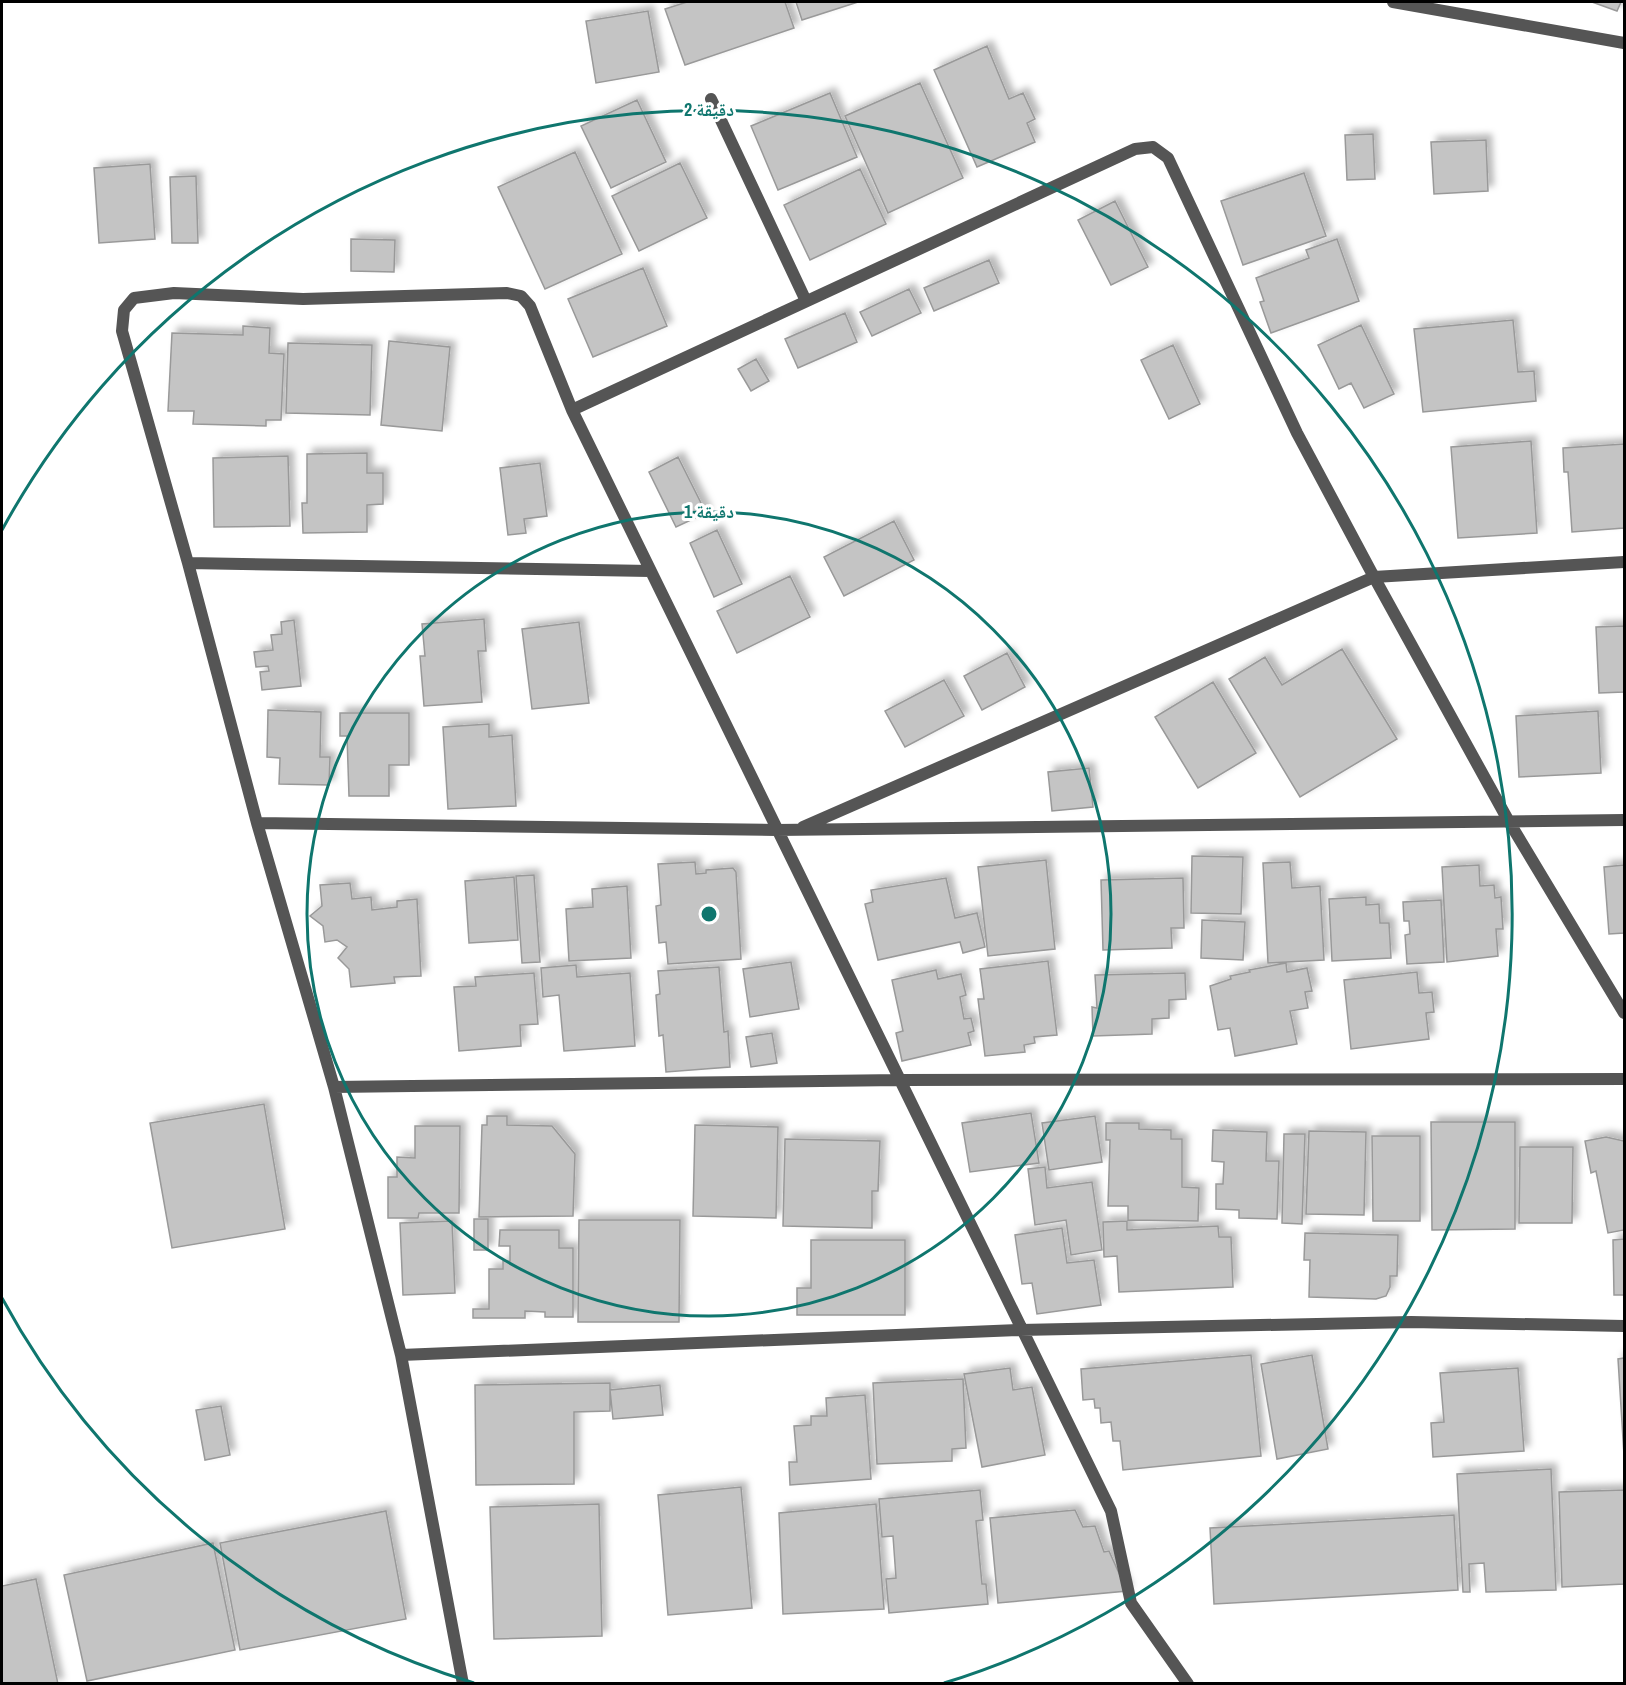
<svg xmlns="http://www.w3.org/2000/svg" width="1626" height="1685" font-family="'Archivo Narrow','Noto Naskh Arabic',sans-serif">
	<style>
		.building { fill: #c4c4c4; stroke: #999; stroke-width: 1.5; filter: url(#shadow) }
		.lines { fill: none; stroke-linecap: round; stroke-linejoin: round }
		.street { stroke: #555; stroke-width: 12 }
		.ring { fill: none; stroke: #0f766e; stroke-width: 3 }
		.centre { fill: #0f766e; stroke: #fff; stroke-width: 3 }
		.ring-label { font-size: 18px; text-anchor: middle; font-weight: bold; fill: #0f766e; stroke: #fff; stroke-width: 6; stroke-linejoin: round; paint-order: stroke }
	</style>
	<defs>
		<filter id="shadow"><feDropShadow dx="5.5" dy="-5.5" stdDeviation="3" flood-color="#0004"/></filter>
	</defs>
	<rect width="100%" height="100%" fill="#fff"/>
	<path class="building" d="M 687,2 L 785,2 L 794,28 L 685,65 L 665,9 Z
		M 796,2 L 858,2 L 802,20 Z
		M 1592,2 L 1621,2 L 1617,11 Z
		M 648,11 L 659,72 L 596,83 L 586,21 Z
		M 987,46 L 1009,99 L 1023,93 L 1035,119 L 1027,123 L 1035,142 L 977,167 L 934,70 Z
		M 920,83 L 963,178 L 888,213 L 845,116 Z
		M 830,93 L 857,157 L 778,190 L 751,126 Z
		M 637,100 L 666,162 L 611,188 L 581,126 Z
		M 1373,134 L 1375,179 L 1347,180 L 1345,135 Z
		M 1486,140 L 1488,191 L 1434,194 L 1431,142 Z
		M 575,152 L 622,254 L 545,289 L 498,187 Z
		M 680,163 L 707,218 L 639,251 L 612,196 Z
		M 150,164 L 155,239 L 99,243 L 94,168 Z
		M 860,169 L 886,224 L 810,260 L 784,205 Z
		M 1304,173 L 1326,236 L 1243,265 L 1221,201 Z
		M 196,176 L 198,243 L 172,243 L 170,177 Z
		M 1115,201 L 1148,267 L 1111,285 L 1078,220 Z
		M 351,239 L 395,240 L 394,272 L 351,271 Z
		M 1337,239 L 1359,301 L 1271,333 L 1260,302 L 1264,301 L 1256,278 L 1309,258 L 1306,250 Z
		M 989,260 L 999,283 L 934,311 L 924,288 Z
		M 643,268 L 667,326 L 593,357 L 568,299 Z
		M 909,289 L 921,313 L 872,336 L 860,312 Z
		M 845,313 L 857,342 L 798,368 L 785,339 Z
		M 1513,320 L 1518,372 L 1534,371 L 1536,401 L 1423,412 L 1414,329 Z
		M 1361,325 L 1394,394 L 1364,408 L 1351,383 L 1339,389 L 1318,345 Z
		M 243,326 L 270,328 L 269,353 L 284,354 L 281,420 L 266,420 L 266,426 L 193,424 L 194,411 L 168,411 L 172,333 L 243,335 Z
		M 389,341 L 450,347 L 442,431 L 381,425 Z
		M 288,343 L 372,345 L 370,415 L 286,413 Z
		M 1173,345 L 1200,404 L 1169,419 L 1141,360 Z
		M 756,359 L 769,381 L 751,391 L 738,369 Z
		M 1531,441 L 1537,533 L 1458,538 L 1451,447 Z
		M 1624,444 L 1624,528 L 1572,532 L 1568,472 L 1564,472 L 1563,448 Z
		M 367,453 L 367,473 L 383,473 L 383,504 L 367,505 L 367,532 L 303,533 L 302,503 L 307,503 L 307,454 Z
		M 288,456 L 290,526 L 214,527 L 213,458 Z
		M 678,457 L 706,513 L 676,527 L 649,472 Z
		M 540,463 L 547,516 L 524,519 L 526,533 L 508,535 L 500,468 Z
		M 894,521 L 914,560 L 844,596 L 824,557 Z
		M 717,530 L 742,584 L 714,597 L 690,543 Z
		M 790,576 L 810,617 L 737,653 L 717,611 Z
		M 484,619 L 486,651 L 478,651 L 482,702 L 424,706 L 420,656 L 425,656 L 422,624 Z
		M 294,620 L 301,686 L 262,690 L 260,672 L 269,671 L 268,666 L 256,667 L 254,652 L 273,650 L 271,635 L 282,634 L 281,622 Z
		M 579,622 L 589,703 L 532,709 L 522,629 Z
		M 1624,626 L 1624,692 L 1599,693 L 1596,627 Z
		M 1342,649 L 1397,739 L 1300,797 L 1229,679 L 1265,657 L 1282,685 Z
		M 1007,653 L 1025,687 L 982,710 L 964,676 Z
		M 944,680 L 964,716 L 905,747 L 885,711 Z
		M 1213,682 L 1256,753 L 1198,788 L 1155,717 Z
		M 268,710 L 321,712 L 320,757 L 330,757 L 329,785 L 279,784 L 280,758 L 267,757 Z
		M 1598,711 L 1601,773 L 1519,777 L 1516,716 Z
		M 340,713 L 409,713 L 409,765 L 389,765 L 389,796 L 349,796 L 347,736 L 340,736 Z
		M 489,724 L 489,737 L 512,735 L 516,806 L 448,809 L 443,727 Z
		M 1089,768 L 1093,807 L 1052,811 L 1048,772 Z
		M 1192,856 L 1243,857 L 1241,914 L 1191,913 Z
		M 1046,860 L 1055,949 L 988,956 L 978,867 Z
		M 695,862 L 696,874 L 706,873 L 706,870 L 733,868 L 736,872 L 741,959 L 668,964 L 666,942 L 659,943 L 656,906 L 661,905 L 658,864 Z
		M 1290,862 L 1292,888 L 1320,886 L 1324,960 L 1268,963 L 1263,863 Z
		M 1479,865 L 1480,886 L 1494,885 L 1495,898 L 1501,897 L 1503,929 L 1496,929 L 1498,956 L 1447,962 L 1442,867 Z
		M 1624,865 L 1624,933 L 1609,934 L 1604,867 Z
		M 534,875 L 540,962 L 522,963 L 516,876 Z
		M 514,877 L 518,940 L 469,943 L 465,881 Z
		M 946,878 L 955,918 L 977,913 L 985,947 L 963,953 L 960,942 L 878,960 L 865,904 L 873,902 L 871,890 Z
		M 1183,878 L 1184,928 L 1171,928 L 1172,948 L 1103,950 L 1101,880 Z
		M 350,883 L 352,899 L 371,897 L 372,910 L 397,907 L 397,901 L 417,899 L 421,976 L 394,977 L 395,983 L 351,987 L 349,969 L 338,958 L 347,947 L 337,940 L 325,942 L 323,926 L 310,916 L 322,906 L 320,885 Z
		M 627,886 L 631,958 L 569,961 L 566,909 L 593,907 L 592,889 Z
		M 1366,897 L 1366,905 L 1379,904 L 1380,923 L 1389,923 L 1391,958 L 1332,961 L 1329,899 Z
		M 1441,900 L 1444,962 L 1407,964 L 1405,935 L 1410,934 L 1409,921 L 1404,921 L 1403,902 Z
		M 1202,920 L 1245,922 L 1243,960 L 1201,958 Z
		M 1048,961 L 1057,1035 L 1034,1037 L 1035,1043 L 1024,1045 L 1025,1052 L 985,1056 L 978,999 L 984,999 L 980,969 Z
		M 791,962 L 799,1009 L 750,1017 L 743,969 Z
		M 1286,963 L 1287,972 L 1307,968 L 1312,991 L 1305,992 L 1308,1008 L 1290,1011 L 1297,1044 L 1235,1056 L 1230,1028 L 1218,1030 L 1210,986 L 1231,979 L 1230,976 L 1250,972 L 1249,970 Z
		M 576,965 L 577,977 L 630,973 L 635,1046 L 564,1051 L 559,995 L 543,997 L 541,968 Z
		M 719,967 L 724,1032 L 728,1031 L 730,1067 L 666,1072 L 663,1035 L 659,1036 L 656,995 L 660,994 L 658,971 Z
		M 936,970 L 938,979 L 961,974 L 966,995 L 960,997 L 964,1019 L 971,1018 L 974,1031 L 968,1033 L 971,1045 L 902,1061 L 896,1033 L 903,1031 L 892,980 Z
		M 1417,972 L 1419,993 L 1432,992 L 1434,1012 L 1426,1013 L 1429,1039 L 1351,1049 L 1344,980 Z
		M 534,973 L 538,1024 L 520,1025 L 521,1046 L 459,1051 L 454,987 L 476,986 L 475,977 Z
		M 1185,973 L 1186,999 L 1169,1000 L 1169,1018 L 1152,1019 L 1152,1034 L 1093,1036 L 1092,1007 L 1097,1008 L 1095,975 Z
		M 772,1033 L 777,1063 L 751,1067 L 746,1037 Z
		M 264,1104 L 285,1229 L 172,1248 L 150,1123 Z
		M 1031,1113 L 1039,1163 L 970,1172 L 962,1123 Z
		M 487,1116 L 507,1116 L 507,1125 L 552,1126 L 575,1154 L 573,1216 L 479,1217 L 482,1125 L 487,1125 Z
		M 1095,1116 L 1102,1162 L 1049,1170 L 1042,1123 Z
		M 1431,1122 L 1515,1122 L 1515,1229 L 1432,1230 Z
		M 1106,1123 L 1139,1123 L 1139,1129 L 1171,1130 L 1171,1139 L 1182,1139 L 1182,1187 L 1199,1188 L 1198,1221 L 1128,1220 L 1128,1206 L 1108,1206 L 1110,1140 L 1106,1140 Z
		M 695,1125 L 778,1127 L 776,1218 L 693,1216 Z
		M 415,1126 L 460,1126 L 459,1213 L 419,1213 L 418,1218 L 388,1218 L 388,1177 L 397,1177 L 397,1157 L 415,1158 Z
		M 1213,1130 L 1267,1132 L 1266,1161 L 1279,1161 L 1277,1219 L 1239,1218 L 1239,1210 L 1216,1209 L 1216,1184 L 1223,1184 L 1224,1162 L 1212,1161 Z
		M 1309,1131 L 1366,1132 L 1364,1215 L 1306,1214 Z
		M 1284,1134 L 1305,1134 L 1302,1224 L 1282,1223 Z
		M 1372,1136 L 1420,1136 L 1420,1221 L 1373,1221 Z
		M 1606,1137 L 1624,1141 L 1624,1230 L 1608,1233 L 1596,1171 L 1591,1173 L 1585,1141 Z
		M 785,1139 L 880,1141 L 878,1191 L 872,1191 L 872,1228 L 783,1226 Z
		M 1520,1147 L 1573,1147 L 1572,1223 L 1519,1223 Z
		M 1045,1167 L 1047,1188 L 1092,1182 L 1102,1250 L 1071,1255 L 1066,1220 L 1035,1225 L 1028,1169 Z
		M 474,1219 L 488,1219 L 488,1250 L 474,1250 Z
		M 579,1220 L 680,1220 L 679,1322 L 578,1322 Z
		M 452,1221 L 455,1293 L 403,1295 L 400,1223 Z
		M 1127,1221 L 1127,1230 L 1218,1226 L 1219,1237 L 1231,1237 L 1233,1287 L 1119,1292 L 1117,1256 L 1104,1257 L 1103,1222 Z
		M 1062,1228 L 1067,1263 L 1094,1260 L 1101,1305 L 1037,1314 L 1032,1283 L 1022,1284 L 1015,1235 Z
		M 500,1230 L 559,1230 L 559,1248 L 573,1248 L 573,1317 L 545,1317 L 545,1312 L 525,1311 L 525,1318 L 473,1318 L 473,1309 L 489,1309 L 489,1269 L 503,1269 L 503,1261 L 510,1261 L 510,1246 L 499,1246 Z
		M 1305,1233 L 1398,1235 L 1397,1276 L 1390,1276 L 1390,1287 L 1386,1296 L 1376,1299 L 1309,1297 L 1310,1260 L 1304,1260 Z
		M 1624,1239 L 1624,1295 L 1614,1295 L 1613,1240 Z
		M 811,1240 L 905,1240 L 905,1315 L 797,1315 L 797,1288 L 811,1288 Z
		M 1251,1355 L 1261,1456 L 1123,1470 L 1120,1441 L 1113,1441 L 1111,1422 L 1101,1423 L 1100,1408 L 1095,1408 L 1094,1399 L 1083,1400 L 1081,1369 Z
		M 1312,1355 L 1328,1449 L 1277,1459 L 1261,1364 Z
		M 1624,1358 L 1624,1455 L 1618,1359 Z
		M 1010,1368 L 1013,1390 L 1032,1387 L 1045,1455 L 982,1467 L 964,1374 Z
		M 1518,1368 L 1524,1451 L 1433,1457 L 1431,1423 L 1444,1422 L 1440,1373 Z
		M 963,1379 L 966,1448 L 952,1449 L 952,1461 L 877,1464 L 873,1383 Z
		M 610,1383 L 610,1411 L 574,1412 L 574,1484 L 476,1485 L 475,1385 Z
		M 660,1385 L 663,1415 L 613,1419 L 610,1390 Z
		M 865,1395 L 871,1479 L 790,1485 L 789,1462 L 797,1462 L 794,1426 L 811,1425 L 811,1416 L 827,1416 L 826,1398 Z
		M 221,1406 L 230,1455 L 205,1460 L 196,1410 Z
		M 1551,1469 L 1556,1590 L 1486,1592 L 1484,1563 L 1469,1564 L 1470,1592 L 1463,1592 L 1457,1474 Z
		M 741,1487 L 752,1608 L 668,1615 L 658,1495 Z
		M 980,1490 L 983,1520 L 976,1521 L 982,1584 L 986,1584 L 988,1604 L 889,1613 L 886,1579 L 896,1578 L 893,1536 L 882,1537 L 879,1499 Z
		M 1624,1490 L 1624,1584 L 1562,1587 L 1559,1492 Z
		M 599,1504 L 602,1636 L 494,1639 L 490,1507 Z
		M 876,1504 L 884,1609 L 783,1614 L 779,1513 Z
		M 1075,1510 L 1083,1527 L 1095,1526 L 1104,1552 L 1109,1551 L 1127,1591 L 998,1603 L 990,1518 Z
		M 386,1511 L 406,1619 L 240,1650 L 220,1543 Z
		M 1454,1515 L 1458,1590 L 1214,1604 L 1210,1528 Z
		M 213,1543 L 235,1650 L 87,1681 L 64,1575 Z
		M 36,1579 L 58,1684 L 2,1684 L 2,1586 Z"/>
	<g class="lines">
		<path class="street" d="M 1393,2 L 1624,43
			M 711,99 L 806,301
			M 572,410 L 1135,149 L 1153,147 L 1168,158 L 1297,433 L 1374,577 L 1508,820 L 1624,1013
			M 188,563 L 650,571
			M 257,823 L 776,830 L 1624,820
			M 803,827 L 1374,577 L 1624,562
			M 334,1087 L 900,1080 L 1624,1079
			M 401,1355 L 1020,1330 L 1411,1322 L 1624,1326
			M 463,1684 L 401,1355 L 334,1087 L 257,823 L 188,563 L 122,331 L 124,310 L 134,298 L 174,293 L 303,299 L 507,293 L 521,296 L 530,306 L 572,410 L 1111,1511 L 1131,1603 L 1188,1684"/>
	</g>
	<g class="ring">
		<circle cx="709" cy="914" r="402"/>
		<path d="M474 1683A804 804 0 0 1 2 1298M2 530A804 804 0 1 1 944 1683"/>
	</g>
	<circle cx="709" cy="914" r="9" class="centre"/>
	<g class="ring-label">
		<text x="709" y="116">2 دقيقة</text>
		<text x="709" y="518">1 دقيقة</text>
	</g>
	<rect width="1626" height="1685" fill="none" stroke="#000000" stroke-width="6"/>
</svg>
